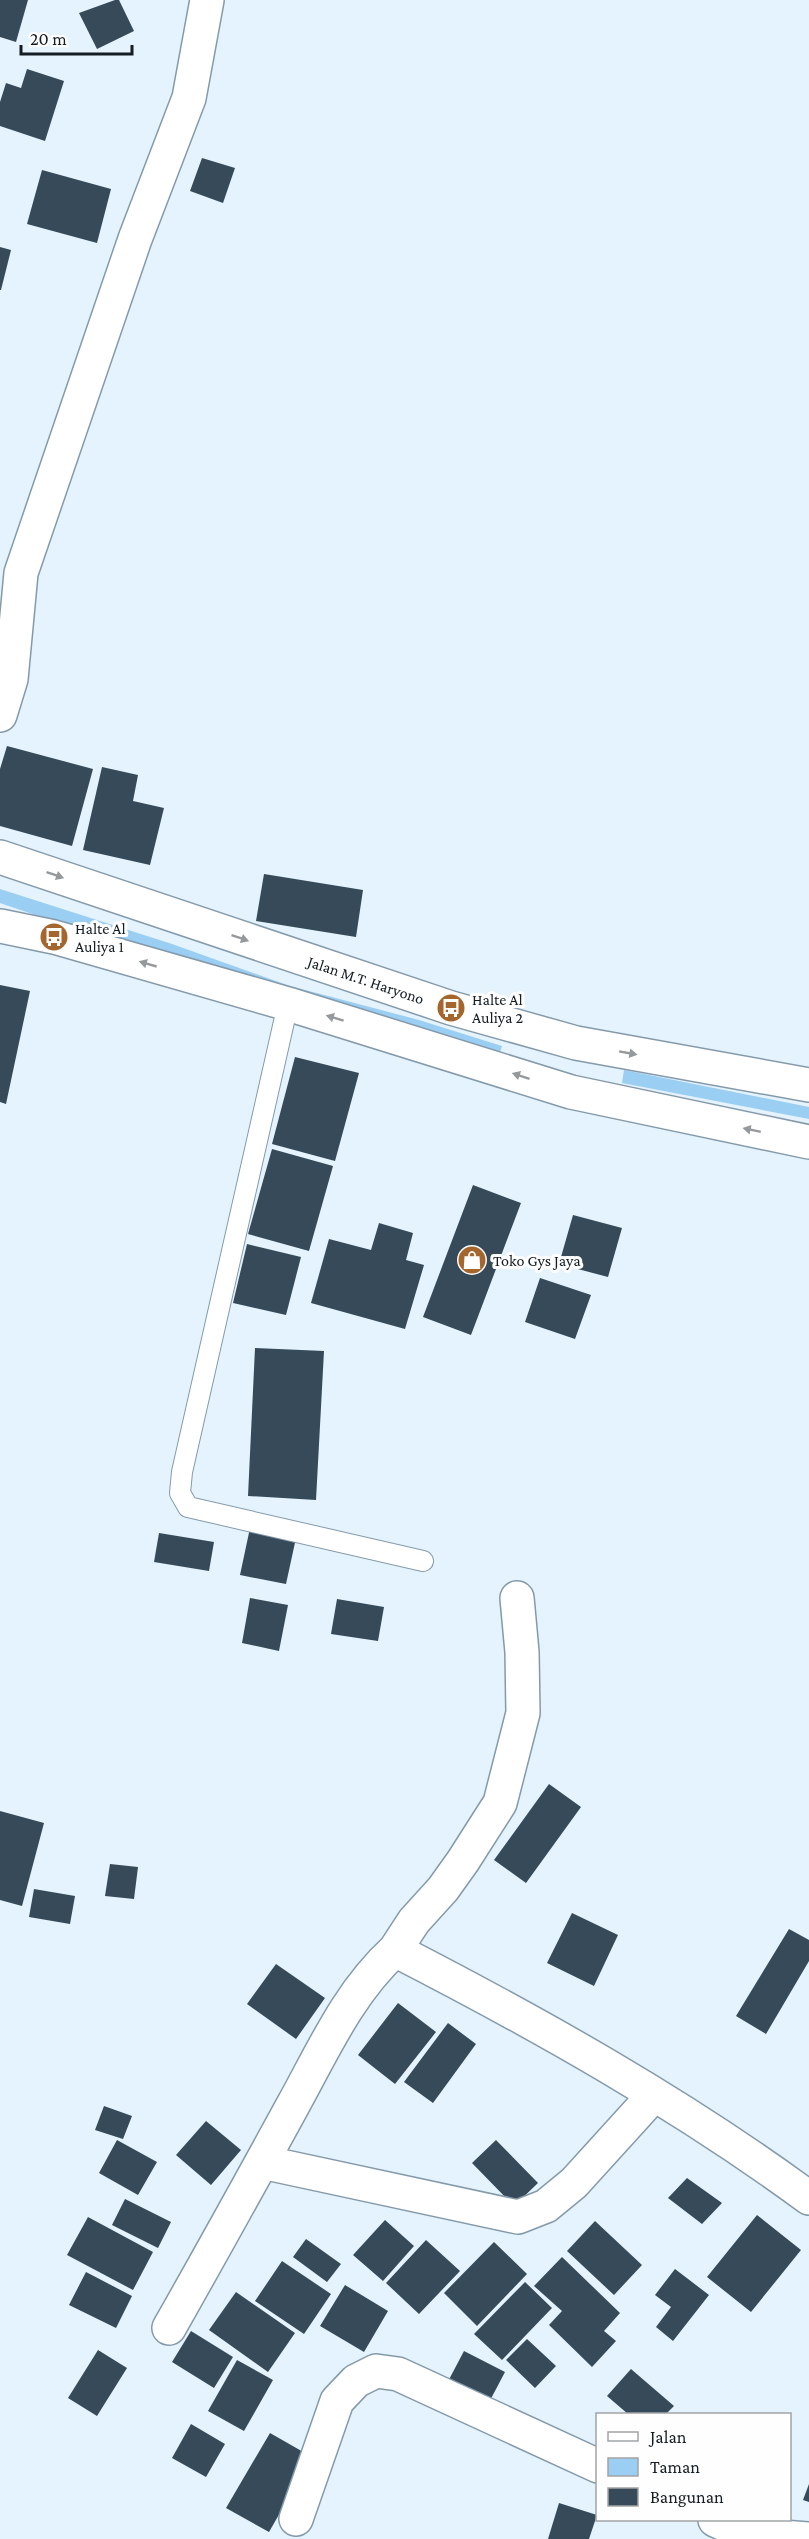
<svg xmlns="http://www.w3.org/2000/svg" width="809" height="2539" font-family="'Crimson Pro',serif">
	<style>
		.green { fill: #9bcef3 }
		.building { fill: #364a59 }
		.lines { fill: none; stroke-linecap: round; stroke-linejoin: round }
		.service-casing { stroke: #849aab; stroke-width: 22 }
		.minor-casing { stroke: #849aab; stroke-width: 36 }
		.trunk-casing { stroke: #849aab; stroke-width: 36 }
		.service { stroke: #fff; stroke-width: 20 }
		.minor { stroke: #fff; stroke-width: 33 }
		.trunk { stroke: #fff; stroke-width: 33 }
		.oneway { fill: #96999c }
		.labels { text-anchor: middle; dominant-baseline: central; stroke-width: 6; stroke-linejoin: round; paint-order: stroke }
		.poi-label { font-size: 16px; fill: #151d23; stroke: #fefefe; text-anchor: start }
		.street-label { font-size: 16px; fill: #151d23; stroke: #fefefe }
	</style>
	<rect width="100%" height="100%" fill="#e4f3fd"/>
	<path class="green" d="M 0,889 L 172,944 L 290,986 L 419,1020 L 502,1046 L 498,1058 L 164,959 L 0,903 Z
		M 624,1070 L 809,1107 L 809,1119 L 622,1083 Z"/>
	<path class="building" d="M 0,0 L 28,0 L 16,42 L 0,37 Z
		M 115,0 L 119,0 L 134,31 L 97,49 L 79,13 Z
		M 27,69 L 64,81 L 45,141 L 0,126 L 0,102 L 6,83 L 21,88 Z
		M 202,158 L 235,168 L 223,203 L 190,191 Z
		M 42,170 L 111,189 L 97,243 L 27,224 Z
		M 0,247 L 11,250 L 1,290 L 0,290 Z
		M 7,746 L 93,769 L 72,846 L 0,826 L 0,769 Z
		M 102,767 L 138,775 L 133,801 L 164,808 L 150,865 L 83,850 Z
		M 264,874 L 363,890 L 356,937 L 256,921 Z
		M 0,985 L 30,991 L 6,1104 L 0,1102 Z
		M 295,1057 L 359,1073 L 335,1161 L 272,1144 Z
		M 272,1149 L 333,1166 L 309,1251 L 248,1234 Z
		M 473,1185 L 521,1203 L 471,1335 L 423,1317 Z
		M 573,1215 L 622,1228 L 608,1277 L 559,1264 Z
		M 379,1223 L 413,1233 L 406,1260 L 424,1265 L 405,1329 L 311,1303 L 329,1239 L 371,1250 Z
		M 247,1244 L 301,1257 L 286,1315 L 233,1303 Z
		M 540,1278 L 591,1295 L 575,1339 L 525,1322 Z
		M 255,1348 L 324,1351 L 316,1500 L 248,1496 Z
		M 250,1528 L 296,1538 L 286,1584 L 240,1575 Z
		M 159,1533 L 214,1542 L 209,1571 L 154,1562 Z
		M 250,1598 L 288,1605 L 279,1651 L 242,1643 Z
		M 337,1599 L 384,1607 L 378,1641 L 331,1634 Z
		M 549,1784 L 581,1807 L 526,1883 L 494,1860 Z
		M 0,1811 L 44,1823 L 22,1906 L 0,1900 Z
		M 110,1864 L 138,1867 L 134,1899 L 105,1896 Z
		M 34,1889 L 75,1896 L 70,1924 L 29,1917 Z
		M 572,1913 L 618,1935 L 594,1986 L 547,1963 Z
		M 789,1929 L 809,1940 L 809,1961 L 766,2034 L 736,2016 Z
		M 276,1964 L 325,1998 L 296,2039 L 247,2004 Z
		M 398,2003 L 436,2032 L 395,2084 L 358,2055 Z
		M 448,2023 L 476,2044 L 433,2103 L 404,2082 Z
		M 104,2106 L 132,2116 L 123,2139 L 95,2130 Z
		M 206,2121 L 241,2150 L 211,2185 L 176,2155 Z
		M 117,2140 L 157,2162 L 138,2195 L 99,2173 Z
		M 496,2140 L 538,2183 L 514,2206 L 472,2163 Z
		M 687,2178 L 722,2203 L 702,2224 L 668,2198 Z
		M 125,2199 L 171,2222 L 158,2248 L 112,2225 Z
		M 757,2215 L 801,2250 L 751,2312 L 707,2277 Z
		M 88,2217 L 153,2252 L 133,2290 L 67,2255 Z
		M 385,2220 L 414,2246 L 383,2281 L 353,2255 Z
		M 595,2221 L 642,2265 L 614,2295 L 567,2251 Z
		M 306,2239 L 341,2264 L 327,2282 L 293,2257 Z
		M 426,2240 L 460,2271 L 419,2314 L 386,2283 Z
		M 494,2242 L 527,2274 L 477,2326 L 444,2293 Z
		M 562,2257 L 620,2313 L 604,2331 L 616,2341 L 592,2367 L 549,2325 L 562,2311 L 534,2286 Z
		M 282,2261 L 331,2294 L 304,2334 L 255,2301 Z
		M 675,2269 L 709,2295 L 673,2341 L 656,2327 L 671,2307 L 655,2295 Z
		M 86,2272 L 132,2296 L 116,2328 L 69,2305 Z
		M 525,2282 L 552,2308 L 502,2360 L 474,2334 Z
		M 345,2285 L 388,2311 L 364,2352 L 320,2326 Z
		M 236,2292 L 295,2333 L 268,2372 L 209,2330 Z
		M 191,2331 L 233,2357 L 214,2388 L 172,2362 Z
		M 527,2339 L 556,2366 L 535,2388 L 506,2360 Z
		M 98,2350 L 127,2368 L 97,2416 L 68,2398 Z
		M 464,2351 L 505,2372 L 485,2410 L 444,2389 Z
		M 237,2360 L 273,2380 L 244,2431 L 208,2411 Z
		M 631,2369 L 674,2406 L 666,2414 L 628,2414 L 607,2396 Z
		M 191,2424 L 225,2444 L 206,2477 L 172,2458 Z
		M 270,2433 L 312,2457 L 269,2532 L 226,2508 Z
		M 809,2484 L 809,2502 L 803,2500 Z
		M 559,2503 L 597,2515 L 589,2539 L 548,2539 Z"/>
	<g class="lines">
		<g class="service-casing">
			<path id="service" d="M 288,1004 L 182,1472 L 180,1493 L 188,1507 L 423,1561"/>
		</g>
		<g class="minor-casing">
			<path id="minor" d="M 0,715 L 11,679 L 21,573 L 135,239 L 189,98 L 207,0
				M 395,1950 L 414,1921 L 443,1889 L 463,1861 L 500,1803 L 523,1713 L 522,1652 L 517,1598
				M 262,2162 L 518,2217 L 546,2206 L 574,2183 L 653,2096
				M 169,2328 C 211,2254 252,2180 293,2105 C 323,2051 348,1993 395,1950 C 537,2023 680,2103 809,2198
				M 296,2519 L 337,2401 L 356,2381 L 376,2371 L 398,2374 L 598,2466
				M 715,2520 L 746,2534
				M 744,2539 L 746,2534 L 809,2539"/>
		</g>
		<g class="trunk-casing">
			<g id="trunk">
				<path id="s1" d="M 0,857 L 451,1008 L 576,1043 L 809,1085"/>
				<path d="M 0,926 L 54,937 L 288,1004 L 571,1092 L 809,1142"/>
			</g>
		</g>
		<use href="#service" class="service"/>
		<use href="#minor" class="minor"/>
		<use href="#trunk" class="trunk"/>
	</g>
	<defs><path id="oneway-solid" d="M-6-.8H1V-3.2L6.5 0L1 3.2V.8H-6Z" transform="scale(1.5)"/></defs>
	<g class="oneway">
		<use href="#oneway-solid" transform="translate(55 875) rotate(19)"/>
		<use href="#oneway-solid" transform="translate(240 938) rotate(19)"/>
		<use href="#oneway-solid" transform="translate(148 964) rotate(-164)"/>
		<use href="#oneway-solid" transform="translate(335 1018) rotate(-163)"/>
		<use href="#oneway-solid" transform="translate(628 1053) rotate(10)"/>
		<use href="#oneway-solid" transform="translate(521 1076) rotate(-162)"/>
		<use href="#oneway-solid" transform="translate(752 1130) rotate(-168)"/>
	</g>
	<defs>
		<g id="bus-disc" transform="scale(1.5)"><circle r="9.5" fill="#a5662d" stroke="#fefefe"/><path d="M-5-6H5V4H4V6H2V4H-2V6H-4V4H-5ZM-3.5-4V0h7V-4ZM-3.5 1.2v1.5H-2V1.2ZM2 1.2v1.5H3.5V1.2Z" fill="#fff"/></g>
		<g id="shop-disc" transform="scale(1.5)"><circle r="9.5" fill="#a5662d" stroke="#fefefe"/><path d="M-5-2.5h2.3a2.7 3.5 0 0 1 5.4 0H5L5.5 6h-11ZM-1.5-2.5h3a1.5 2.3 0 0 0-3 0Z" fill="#fff"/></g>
	</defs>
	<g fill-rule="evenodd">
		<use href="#bus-disc" x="54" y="937"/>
		<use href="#bus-disc" x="451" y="1008"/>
		<use href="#shop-disc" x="472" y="1260"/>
	</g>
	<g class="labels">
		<g class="poi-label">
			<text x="75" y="928">Halte Al<tspan x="75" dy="18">Auliya 1</tspan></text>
			<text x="472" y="999">Halte Al<tspan x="472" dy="18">Auliya 2</tspan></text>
			<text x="493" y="1260">Toko Gys Jaya</text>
		</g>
		<g class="street-label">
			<text stroke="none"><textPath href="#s1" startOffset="386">Jalan M.T. Haryono</textPath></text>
		</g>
	</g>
	<rect x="596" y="2413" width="195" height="108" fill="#fefefe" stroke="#a1a4a6" stroke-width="1.5"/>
	<rect x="608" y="2432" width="30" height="9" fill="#ffffff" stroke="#a1a4a6" stroke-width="1.5"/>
	<text x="650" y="2443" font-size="18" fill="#151d23">Jalan</text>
	<rect x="608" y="2458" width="30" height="18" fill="#9bcef3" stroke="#a1a4a6" stroke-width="1.5"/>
	<text x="650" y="2473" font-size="18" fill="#151d23">Taman</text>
	<rect x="608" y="2488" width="30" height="18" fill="#364a59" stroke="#a1a4a6" stroke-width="1.5"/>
	<text x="650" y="2503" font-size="18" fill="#151d23">Bangunan</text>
	<path d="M21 45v9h111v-9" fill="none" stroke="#151d23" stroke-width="3"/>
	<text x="30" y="45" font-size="18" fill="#151d23" stroke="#fefefe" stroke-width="4.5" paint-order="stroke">20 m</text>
</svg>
